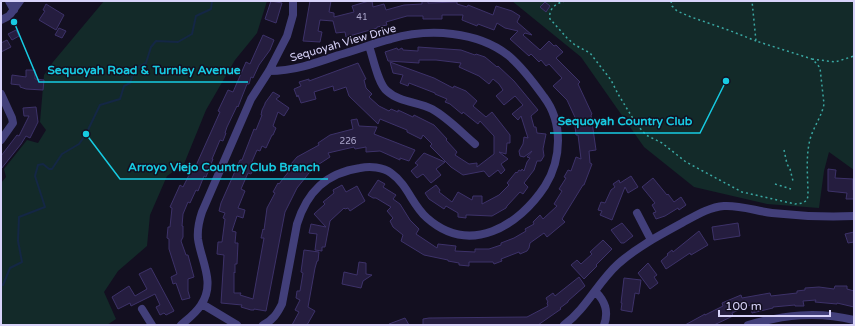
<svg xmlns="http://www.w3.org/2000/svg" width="855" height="326" font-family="'Varela Round',sans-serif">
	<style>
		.green { fill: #132a29 }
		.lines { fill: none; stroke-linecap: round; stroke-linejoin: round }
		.stream { stroke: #142745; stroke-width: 2 }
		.building { fill: #251d3f; stroke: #3d3269 }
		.path { stroke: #3aa7a2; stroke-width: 1.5; stroke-dasharray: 2 3; stroke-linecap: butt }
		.minor { stroke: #423f7a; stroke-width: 8 }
		.labels { text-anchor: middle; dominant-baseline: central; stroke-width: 3; stroke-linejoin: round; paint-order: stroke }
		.number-label { font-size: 9px; fill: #aba6cb }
		.street-label { font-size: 11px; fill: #d8d3fa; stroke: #130f20 }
		.leader { fill: none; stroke: #17cbe2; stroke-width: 1.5 }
		.callout-dot { fill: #17cbe2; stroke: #130f20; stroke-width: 1.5 }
		.callout-label { font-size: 12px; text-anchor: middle; font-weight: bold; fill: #17cbe2; stroke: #130f20; stroke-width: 3; stroke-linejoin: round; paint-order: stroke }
	</style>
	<rect width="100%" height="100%" fill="#130f20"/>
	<path class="green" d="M 104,1 L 267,1 L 257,33 L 235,60 L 206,110 L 184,164 L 167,176 L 150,215 L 147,246 L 118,271 L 104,292 L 116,319 L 107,325 L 1,325 L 1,183 L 6,177 L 4,169 L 27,140 L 38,143 L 46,130 L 40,122 L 44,75 L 53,62 Z
		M 512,1 L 854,1 L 854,170 L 829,152 L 824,171 L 819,208 L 767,204 L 694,187 L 644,147 L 581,57 Z"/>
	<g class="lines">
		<path class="stream" d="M 1,284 L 3,285 L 10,268 L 22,262 L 18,241 L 19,217 L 45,207 L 35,176 L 38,165 L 43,164 L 49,169 L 52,169 L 62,154 L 79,144 L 86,134 L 100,105 L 120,99 L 124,86 L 130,83 L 135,69 L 146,63 L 151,47 L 156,41 L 178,42 L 192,34 L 196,16 L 211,9 L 212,1"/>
	</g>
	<path class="building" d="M 271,1 L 282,3 L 276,23 L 265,19 Z
		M 310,1 L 331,1 L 329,12 L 334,13 L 334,17 L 354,12 L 352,6 L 369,1 L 372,1 L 373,7 L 384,4 L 386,10 L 404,5 L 422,4 L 422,1 L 428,1 L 428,3 L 457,2 L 457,4 L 467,7 L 468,5 L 493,15 L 496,6 L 512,11 L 520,16 L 517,22 L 532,35 L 525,33 L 523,35 L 540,50 L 549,41 L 554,46 L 556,45 L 563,52 L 556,58 L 580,82 L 578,84 L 592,114 L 591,115 L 596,150 L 589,151 L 590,163 L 592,164 L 584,185 L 583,185 L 562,219 L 565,222 L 547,237 L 544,233 L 530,243 L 529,248 L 527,251 L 520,254 L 519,252 L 501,259 L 502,261 L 494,264 L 493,262 L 469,262 L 469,266 L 459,265 L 459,263 L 448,261 L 448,260 L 424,255 L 401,241 L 403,235 L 393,227 L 390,221 L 393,218 L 387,211 L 391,207 L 376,198 L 373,198 L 368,195 L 378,180 L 385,184 L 383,187 L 396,195 L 393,199 L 400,204 L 410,220 L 419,229 L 416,234 L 437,248 L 438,244 L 456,246 L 455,251 L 475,252 L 475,249 L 489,249 L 501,245 L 501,243 L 514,238 L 526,231 L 525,229 L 534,224 L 533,222 L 540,215 L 543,219 L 557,206 L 554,204 L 562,191 L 559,189 L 566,178 L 564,177 L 568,170 L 571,171 L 576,157 L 581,159 L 578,135 L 576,135 L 575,126 L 579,126 L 567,100 L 553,86 L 562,78 L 549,64 L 546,66 L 541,60 L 539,62 L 531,54 L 529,56 L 510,39 L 518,31 L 505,28 L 497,23 L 494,30 L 478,24 L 477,26 L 462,20 L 463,15 L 442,15 L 442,19 L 423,19 L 423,16 L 407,16 L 386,22 L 387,25 L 377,27 L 377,28 L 346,37 L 345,32 L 336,33 L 333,21 L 320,20 L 318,31 L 322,32 L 320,42 L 303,41 Z
		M 545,2 L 550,6 L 546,12 L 540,7 Z
		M 46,4 L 64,15 L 56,30 L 39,20 L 45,11 L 43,10 Z
		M 59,28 L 66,31 L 62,38 L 55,35 Z
		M 16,30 L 19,36 L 12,40 L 8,34 Z
		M 263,35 L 274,40 L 270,50 L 259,65 L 253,78 L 251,77 L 249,84 L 247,84 L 238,107 L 237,106 L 227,127 L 225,133 L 226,133 L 223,141 L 220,140 L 212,159 L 213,159 L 206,177 L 204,176 L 198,191 L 196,190 L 190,203 L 188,202 L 183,214 L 182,226 L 183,226 L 183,237 L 181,241 L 186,255 L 188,255 L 194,277 L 188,279 L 188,291 L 190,298 L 182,300 L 176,283 L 173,284 L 171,277 L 177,274 L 169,249 L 169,239 L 167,238 L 168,227 L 170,227 L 172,208 L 170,207 L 180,185 L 183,187 L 192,169 L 194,170 L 220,112 L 218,111 L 228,90 L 233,92 L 246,62 L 250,64 Z
		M 7,40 L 11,47 L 1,52 L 1,43 Z
		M 418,47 L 461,50 L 475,55 L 476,54 L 485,57 L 497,67 L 498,66 L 514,81 L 538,110 L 531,116 L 534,127 L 536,127 L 537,133 L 546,134 L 543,149 L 544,156 L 541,161 L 537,161 L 534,170 L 524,183 L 528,187 L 523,194 L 520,192 L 507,206 L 506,208 L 492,216 L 469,215 L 466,215 L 466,218 L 458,217 L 458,213 L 446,206 L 444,209 L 429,199 L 425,193 L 436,185 L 440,190 L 439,192 L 452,202 L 458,192 L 472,200 L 473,196 L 482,196 L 482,204 L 499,195 L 509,185 L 507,183 L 516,172 L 517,173 L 519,170 L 521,171 L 522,169 L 524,171 L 527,162 L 530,158 L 527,157 L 532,151 L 524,157 L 520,156 L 519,151 L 523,144 L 524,137 L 528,138 L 521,116 L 518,120 L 512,114 L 523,105 L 515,96 L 504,105 L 496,96 L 503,90 L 499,84 L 493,79 L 489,84 L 479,76 L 459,67 L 461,63 L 436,60 L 419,60 L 419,63 L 388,61 L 385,52 L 397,48 L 398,50 L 402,48 L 403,50 L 418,51 Z
		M 390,62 L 434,78 L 453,88 L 454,86 L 466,91 L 477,101 L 473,106 L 486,117 L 492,112 L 510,135 L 510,143 L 507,143 L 506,154 L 499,152 L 508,159 L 501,164 L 505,170 L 501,174 L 498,170 L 489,177 L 484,171 L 463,175 L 451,167 L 430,146 L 432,144 L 423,135 L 421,139 L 407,132 L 407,130 L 380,119 L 378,124 L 349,96 L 346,87 L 334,91 L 333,86 L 314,92 L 316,99 L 301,103 L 298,95 L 297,97 L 294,89 L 301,86 L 299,82 L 309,79 L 309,81 L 358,63 L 366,79 L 364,80 L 366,88 L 372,94 L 369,97 L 379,106 L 389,111 L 391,109 L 398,112 L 398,110 L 413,117 L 414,115 L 434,125 L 447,139 L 446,140 L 457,152 L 455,155 L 469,164 L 477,163 L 477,167 L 494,154 L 494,136 L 480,121 L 478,124 L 463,112 L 462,114 L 450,104 L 445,102 L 447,99 L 435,94 L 435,93 L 409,83 L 408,86 L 400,83 L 403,75 L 393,73 Z
		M 26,70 L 35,70 L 35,79 L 44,80 L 43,90 L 26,89 L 20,87 L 20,85 L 11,84 L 12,75 L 26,77 Z
		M 273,92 L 280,96 L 276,99 L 289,108 L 284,116 L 278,112 L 273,126 L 276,128 L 273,135 L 272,135 L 266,148 L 262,146 L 260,151 L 257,150 L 250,166 L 254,168 L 251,174 L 248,173 L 241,189 L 245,191 L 238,208 L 245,210 L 243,218 L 237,216 L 232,231 L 236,232 L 235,243 L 238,243 L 237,264 L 235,264 L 235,273 L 234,272 L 234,293 L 241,293 L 240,295 L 253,299 L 264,238 L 261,238 L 263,229 L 264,230 L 267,208 L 275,193 L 273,192 L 278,183 L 279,184 L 293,166 L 291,164 L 297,157 L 319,145 L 318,143 L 330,135 L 353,129 L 351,120 L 357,119 L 359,126 L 377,127 L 374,134 L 415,150 L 409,161 L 400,158 L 400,160 L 380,151 L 366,152 L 366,147 L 355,149 L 354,147 L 328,153 L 330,157 L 313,168 L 297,188 L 285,212 L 266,311 L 254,309 L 254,310 L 251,310 L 241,307 L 242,305 L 221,303 L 224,255 L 217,254 L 218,242 L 222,242 L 225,219 L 223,218 L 225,213 L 219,211 L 221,203 L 240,160 L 242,160 L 254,129 L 256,130 L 262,115 L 261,115 L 262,110 L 265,104 L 265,103 Z
		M 36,107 L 38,122 L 30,138 L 26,136 L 21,144 L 1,169 L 1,156 L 17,135 L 19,136 L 29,116 L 24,116 L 23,108 Z
		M 424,153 L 445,162 L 436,169 L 441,175 L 431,183 L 423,174 L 417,178 L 411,171 L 418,165 L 415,163 Z
		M 828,169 L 836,170 L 835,178 L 853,179 L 853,190 L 854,190 L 854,199 L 846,199 L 847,193 L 828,191 Z
		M 631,176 L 638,187 L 628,193 L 625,187 L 612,220 L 600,215 L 602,211 L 598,210 L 601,202 L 605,203 L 611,190 L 615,187 L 613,184 L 619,180 L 620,183 Z
		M 653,178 L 667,195 L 668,194 L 674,202 L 681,197 L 686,205 L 679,210 L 678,208 L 665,216 L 656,219 L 653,213 L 656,212 L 652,205 L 655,203 L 642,187 Z
		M 342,185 L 346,192 L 357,186 L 365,201 L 350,211 L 348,208 L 345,209 L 344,208 L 330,221 L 325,247 L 322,247 L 322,251 L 315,250 L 317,234 L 309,233 L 311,224 L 326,227 L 314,214 L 325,204 L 323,202 L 334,193 L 333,190 Z
		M 622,223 L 633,236 L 624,243 L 621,243 L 611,230 Z
		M 738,223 L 740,236 L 714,240 L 712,227 Z
		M 699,231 L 708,245 L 691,255 L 690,253 L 666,269 L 661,261 L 668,255 L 667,254 L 672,250 L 673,252 Z
		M 854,232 L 854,242 L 848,243 L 845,234 Z
		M 603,240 L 612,249 L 596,265 L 597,266 L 584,279 L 571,265 L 577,260 L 581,264 L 592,254 L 590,252 Z
		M 304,250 L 319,252 L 318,261 L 317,261 L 315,268 L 308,307 L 315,311 L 307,325 L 292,325 L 299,312 L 295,310 L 300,300 L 296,298 L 297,291 L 300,291 L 303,273 L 301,272 Z
		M 359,262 L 366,263 L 366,274 L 372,275 L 363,281 L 361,288 L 342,284 L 344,272 L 357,275 Z
		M 648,263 L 657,275 L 654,277 L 658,283 L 650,289 L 638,273 Z
		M 151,268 L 174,311 L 166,315 L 164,313 L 160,315 L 156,307 L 160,305 L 155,294 L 131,306 L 130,303 L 118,309 L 112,297 L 129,286 L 135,296 L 147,289 L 139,274 Z
		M 579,277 L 585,286 L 568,301 L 568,302 L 560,308 L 561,309 L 538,325 L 423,325 L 423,319 L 429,318 L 527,317 L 548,306 L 547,303 L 548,302 L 546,298 L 553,293 L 555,296 Z
		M 624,278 L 641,280 L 639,294 L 635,293 L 632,312 L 621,310 L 622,303 L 621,303 Z
		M 835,286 L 847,286 L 847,289 L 854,291 L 854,307 L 837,303 L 837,304 L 815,302 L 816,300 L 803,301 L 804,306 L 795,306 L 795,305 L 773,307 L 773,308 L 752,313 L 750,305 L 732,313 L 733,316 L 714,325 L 685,325 L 705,314 L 705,315 L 723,306 L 722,303 L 741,295 L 742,298 L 770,293 L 771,296 L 797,293 L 797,291 L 805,290 L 805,288 L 819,287 L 834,289 Z
		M 405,318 L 409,325 L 389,325 L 389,324 Z"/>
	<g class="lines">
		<path class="path" d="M 565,1 C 556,3 548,9 550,19 L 567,38 L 575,45 L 590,53 L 611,80 L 618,94 L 637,125 L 646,135 L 662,143 L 686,162 L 742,192 L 795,204 L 803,203 L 807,200 L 808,196 C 808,176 805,155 811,136 C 815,125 822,115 824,104 L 820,68 L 817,64 L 812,59 L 756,41 L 752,1
			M 573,1 L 579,1
			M 671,1 L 672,6 L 677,11 L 691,17 L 731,31 L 756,41
			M 812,59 L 835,62 L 854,56
			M 784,150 L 787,164 L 790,169 L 793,181
			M 775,184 L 791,189"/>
		<path class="minor" d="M 9,1 L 14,10
			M 1,20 L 9,16 L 20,1
			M 369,46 C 373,57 378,84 387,91 C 399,102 418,102 432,109 C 448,118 461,132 475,144
			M 1,94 L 12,118 L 13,123 L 1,140
			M 637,213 L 651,240
			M 595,291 C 605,301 609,311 604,325
			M 202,304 L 237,325
			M 142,309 L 152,325
			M 181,325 C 188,319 196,313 201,305 C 216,283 201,261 198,239 C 197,229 199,221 202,212 L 251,99 L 269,71 L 287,36 L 293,15 L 293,1
			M 263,325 C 273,320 277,314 282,304 L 297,224 C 307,192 326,173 360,168 C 370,166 383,167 391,173 C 408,185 412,205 427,218 C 470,256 519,226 545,186 C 562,159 563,122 544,97 C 534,83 523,68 509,56 C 478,31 429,28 391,39 C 374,43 357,50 339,55 C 316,63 294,71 269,71
			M 564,325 C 586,309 598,282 618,264 C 637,247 660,235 682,223 C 695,216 709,207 724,206 C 740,205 756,211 772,213 C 799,216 827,217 854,216
			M 748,325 C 784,315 817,311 854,320"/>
	</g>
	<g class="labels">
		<g class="number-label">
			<text x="362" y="17">41</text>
			<text x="348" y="141">226</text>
		</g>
		<g class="street-label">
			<text transform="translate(343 43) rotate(-16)">Sequoyah View Drive</text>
		</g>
	</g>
	<path class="leader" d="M14 22L39 82H248M726 81L700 133H550M86 134L120 179H328"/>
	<g class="callout-dot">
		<circle cx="14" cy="22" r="4"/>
		<circle cx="726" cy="81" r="4"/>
		<circle cx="86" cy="134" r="4"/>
	</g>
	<g class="callout-label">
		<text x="144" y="74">Sequoyah Road &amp; Turnley Avenue</text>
		<text x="625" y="125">Sequoyah Country Club</text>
		<text x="224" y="171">Arroyo Viejo Country Club Branch</text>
	</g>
	<rect width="855" height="326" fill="none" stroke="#d8d3fa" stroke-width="4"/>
	<path d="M719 310v6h111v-6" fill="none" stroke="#d8d3fa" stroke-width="2"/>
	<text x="725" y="310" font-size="12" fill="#d8d3fa" stroke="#130f20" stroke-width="3" paint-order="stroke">100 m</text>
</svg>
